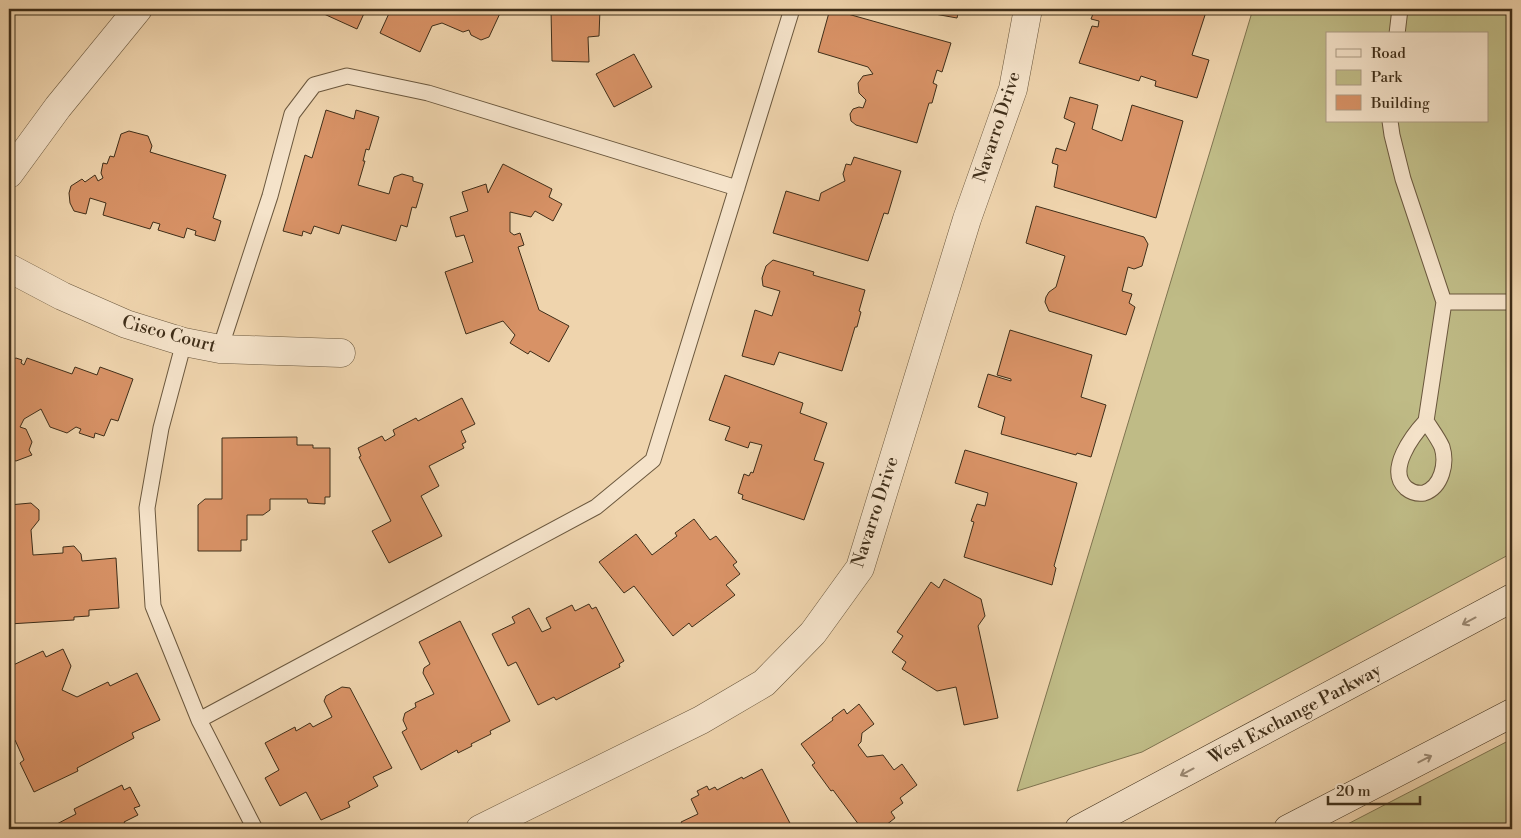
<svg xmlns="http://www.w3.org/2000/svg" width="1521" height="838" font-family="'Libre Bodoni',serif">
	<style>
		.green { fill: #bfbb86; stroke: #7f7450; fill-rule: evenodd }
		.building { fill: #d89266; stroke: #3f2e19 }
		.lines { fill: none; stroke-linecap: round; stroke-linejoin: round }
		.service-casing { stroke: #6b583e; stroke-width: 17 }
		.minor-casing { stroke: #6b583e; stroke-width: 29 }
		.tertiary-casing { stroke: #6b583e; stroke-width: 29 }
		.secondary-casing { stroke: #3f2e19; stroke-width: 29 }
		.service { stroke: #f5e3ca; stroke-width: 15 }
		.minor { stroke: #f5e3ca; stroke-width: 28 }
		.tertiary { stroke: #f5e3ca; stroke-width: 28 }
		.secondary { stroke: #f5e3ca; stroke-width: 28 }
		.oneway { stroke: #9a8872 }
		.labels { text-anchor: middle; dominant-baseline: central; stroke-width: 4.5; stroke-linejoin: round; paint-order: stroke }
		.street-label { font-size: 18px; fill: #3f2e19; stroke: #f5e3ca }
	</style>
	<rect width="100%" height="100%" fill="#efd4ad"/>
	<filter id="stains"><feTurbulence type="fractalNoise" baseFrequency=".004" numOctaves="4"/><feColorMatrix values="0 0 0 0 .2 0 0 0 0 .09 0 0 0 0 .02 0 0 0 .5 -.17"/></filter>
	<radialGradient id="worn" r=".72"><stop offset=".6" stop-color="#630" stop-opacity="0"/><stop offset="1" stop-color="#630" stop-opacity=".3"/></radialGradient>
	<path class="green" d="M 1253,9 L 1512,9 L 1512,553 L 1142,752 L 1017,791 ZM 1327,34 L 1487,34 L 1487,121 L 1327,121 Z
		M 1512,739 L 1512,829 L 1338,829 Z"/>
	<path class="building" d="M 313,9 L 366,9 L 357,29 Z
		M 391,9 L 502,9 L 489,37 L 481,40 L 471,35 L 469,30 L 463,32 L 442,23 L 432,26 L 420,52 L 380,33 Z
		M 551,9 L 600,9 L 599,36 L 588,37 L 589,62 L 552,61 Z
		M 603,9 L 615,9 L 606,14 Z
		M 830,9 L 951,43 L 942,72 L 937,70 L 933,83 L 937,85 L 932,103 L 929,103 L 917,143 L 856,125 L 851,121 L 850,114 L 853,109 L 859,107 L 863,108 L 866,100 L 859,93 L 858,83 L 863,76 L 873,74 L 868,67 L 818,52 Z
		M 919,9 L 959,9 L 957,18 L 918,11 Z
		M 1095,9 L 1207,9 L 1192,55 L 1209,60 L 1197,98 L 1155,86 L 1156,81 L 1141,76 L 1139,81 L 1079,63 L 1092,26 L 1098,27 L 1099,21 L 1091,19 Z
		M 634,54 L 652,87 L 614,107 L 596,74 Z
		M 1070,97 L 1098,105 L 1092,129 L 1122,141 L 1132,105 L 1183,121 L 1156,218 L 1054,187 L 1058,165 L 1052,163 L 1056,148 L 1066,151 L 1075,123 L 1064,118 Z
		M 326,110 L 354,119 L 356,110 L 379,117 L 369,150 L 366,149 L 363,161 L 365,161 L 358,185 L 389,194 L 394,177 L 402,174 L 413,177 L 413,181 L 423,184 L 416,208 L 412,207 L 407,227 L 401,225 L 396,241 L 342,225 L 339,234 L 314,226 L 311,234 L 303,231 L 302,236 L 283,231 L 305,155 L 312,158 Z
		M 129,131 L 148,136 L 152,146 L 150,152 L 226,175 L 213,218 L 221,221 L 215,241 L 195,235 L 196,231 L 187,228 L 184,238 L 158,230 L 160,224 L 153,222 L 150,229 L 103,215 L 106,203 L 90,198 L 86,214 L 74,211 L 70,203 L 69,193 L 71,186 L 82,179 L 85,182 L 95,175 L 98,181 L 103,178 L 101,173 L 103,163 L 107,164 L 110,156 L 114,157 L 121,134 Z
		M 854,157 L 901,171 L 888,214 L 884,213 L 868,261 L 773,233 L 786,191 L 819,201 L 821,193 L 845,181 L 843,174 L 846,164 L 851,165 Z
		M 503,164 L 552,189 L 549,197 L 562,204 L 553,221 L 535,211 L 531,217 L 510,212 L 510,232 L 514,235 L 520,233 L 524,245 L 518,247 L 539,310 L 569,326 L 549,362 L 530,351 L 528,354 L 510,343 L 515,335 L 503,321 L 466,334 L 445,272 L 473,262 L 464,235 L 456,237 L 450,217 L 468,211 L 462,192 L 486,184 L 488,193 Z
		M 1036,206 L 1144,237 L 1148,244 L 1142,266 L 1134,269 L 1128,267 L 1122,291 L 1132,294 L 1129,303 L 1135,307 L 1126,335 L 1049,311 L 1045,302 L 1046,297 L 1049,292 L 1056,287 L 1065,256 L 1026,243 Z
		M 773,260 L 814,272 L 813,275 L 865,290 L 859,311 L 861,312 L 857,327 L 855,327 L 842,371 L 779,352 L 774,365 L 742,356 L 755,310 L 772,316 L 780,291 L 763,286 L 762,278 L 766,266 Z
		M 1010,330 L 1092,355 L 1081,397 L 1106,405 L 1091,457 L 1077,453 L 1076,455 L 1001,434 L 1005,417 L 978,407 L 988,374 L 1011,381 L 1011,379 L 997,375 Z
		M 16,358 L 22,360 L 21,363 L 24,365 L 27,358 L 72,374 L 75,367 L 97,375 L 100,367 L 133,379 L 118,421 L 111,419 L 104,436 L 95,433 L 94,438 L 79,433 L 81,429 L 76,427 L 67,433 L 50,427 L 41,409 L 24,419 L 20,427 L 26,429 L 32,442 L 29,450 L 32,455 L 16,461 L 9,459 L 9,361 Z
		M 725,375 L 803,403 L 800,413 L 827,423 L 814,460 L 824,463 L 804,520 L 742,499 L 743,495 L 738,493 L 744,474 L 749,476 L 751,472 L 753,473 L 762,445 L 750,442 L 748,448 L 725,440 L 730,427 L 709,420 Z
		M 462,398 L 475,424 L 461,431 L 466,442 L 462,444 L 464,448 L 429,466 L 439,486 L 421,496 L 442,536 L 389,563 L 372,531 L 391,521 L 359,457 L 361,456 L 358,448 L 382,436 L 385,441 L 395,435 L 393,430 L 416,418 L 418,421 Z
		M 297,437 L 297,445 L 313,445 L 313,448 L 330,448 L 330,497 L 325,497 L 325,504 L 308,503 L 307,499 L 270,499 L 270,510 L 263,515 L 247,515 L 247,540 L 241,540 L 241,551 L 198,551 L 198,505 L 205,499 L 222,499 L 222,438 Z
		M 965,450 L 1077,483 L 1054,566 L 1056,568 L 1052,585 L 964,557 L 974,522 L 971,521 L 977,504 L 985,506 L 988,493 L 955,483 Z
		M 31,503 L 39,510 L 39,520 L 31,530 L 33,555 L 63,553 L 63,547 L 74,546 L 81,554 L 82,561 L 116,558 L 119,608 L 89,610 L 89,616 L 74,617 L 74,620 L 9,624 L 9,505 Z
		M 694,519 L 710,540 L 716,536 L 737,562 L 733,565 L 740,574 L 726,585 L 735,595 L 692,627 L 689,623 L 673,636 L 634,586 L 624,593 L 599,562 L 636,534 L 652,555 L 677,536 L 675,533 Z
		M 944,579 L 981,599 L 985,616 L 978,626 L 998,718 L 964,725 L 956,687 L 937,691 L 902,669 L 906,662 L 892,652 L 903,636 L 897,632 L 931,582 L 939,588 Z
		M 589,604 L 592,609 L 596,607 L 624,661 L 619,664 L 620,667 L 556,700 L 554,697 L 538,705 L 516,662 L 508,666 L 492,634 L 515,623 L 512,617 L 529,608 L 542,632 L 551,628 L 546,618 L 572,605 L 575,611 Z
		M 460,621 L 510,721 L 490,731 L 491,734 L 471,744 L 472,746 L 458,753 L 457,750 L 421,770 L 402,732 L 407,729 L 403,720 L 405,713 L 416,707 L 415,703 L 434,694 L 423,673 L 424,668 L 430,664 L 419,642 Z
		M 63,649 L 71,666 L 62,690 L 77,697 L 108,682 L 110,686 L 137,673 L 160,720 L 132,733 L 134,738 L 77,768 L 78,771 L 34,792 L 20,763 L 24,760 L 15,740 L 10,742 L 9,739 L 9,694 L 12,693 L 9,685 L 9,667 L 43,651 L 46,657 Z
		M 342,687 L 350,688 L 392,768 L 373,777 L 378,786 L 348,802 L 350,807 L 321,820 L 306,792 L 280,806 L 265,778 L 279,770 L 265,743 L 295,727 L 296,731 L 310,723 L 313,727 L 332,717 L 324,701 L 326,696 Z
		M 859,704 L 874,724 L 862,733 L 861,742 L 858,745 L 867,757 L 883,755 L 894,770 L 902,764 L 917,785 L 900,798 L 903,803 L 891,812 L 895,818 L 881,829 L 862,829 L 833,790 L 831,791 L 812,765 L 815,763 L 801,744 L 833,720 L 832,718 L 844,709 L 847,714 Z
		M 762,769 L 793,829 L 685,829 L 681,822 L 698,814 L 691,799 L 699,795 L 697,791 L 707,786 L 709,790 L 715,787 L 717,790 L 742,777 L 743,779 Z
		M 122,785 L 124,790 L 130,787 L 140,806 L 134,808 L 138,815 L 124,822 L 128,829 L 55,829 L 53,826 L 76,814 L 74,809 Z
		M 200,825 L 203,829 L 192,829 Z"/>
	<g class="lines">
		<g class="service-casing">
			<path id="service" d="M 1397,34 L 1400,9
				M 1390,121 L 1392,135 L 1403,179 L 1444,302 L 1512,302
				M 184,342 L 161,428 L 147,508 L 153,606 L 199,720 L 255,829
				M 220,349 L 270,196 L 292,114 L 314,85 L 347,76 L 428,93 L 737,188
				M 1426,421 C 1431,429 1438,438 1442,447 C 1447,463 1442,487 1424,493 C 1418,494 1411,492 1406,488 C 1386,470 1413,435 1426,421 L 1444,302
				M 199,720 L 596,507 L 653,460 L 792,9"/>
		</g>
		<g class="minor-casing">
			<path id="minor" d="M 9,268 L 62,296 L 126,324 L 184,342 L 220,349 L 341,353
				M 480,829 L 701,720 L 764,683 L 813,633 L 860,568 L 967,219 L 1013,89 L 1028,9"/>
		</g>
		<g class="tertiary-casing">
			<path id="tertiary" d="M 9,174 L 58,107 L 138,9"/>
		</g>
		<g class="secondary-casing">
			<path id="secondary" d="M 1079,829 L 1512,598
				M 1288,829 L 1512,713"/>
		</g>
		<use href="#service" class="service"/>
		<use href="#minor" class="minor"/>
		<use href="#tertiary" class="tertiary"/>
		<use href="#secondary" class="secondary"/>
	</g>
	<defs><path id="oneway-shaft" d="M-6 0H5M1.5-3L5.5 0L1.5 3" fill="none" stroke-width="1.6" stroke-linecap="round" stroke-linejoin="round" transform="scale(1.25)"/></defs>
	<g class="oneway">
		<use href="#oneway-shaft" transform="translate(1469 621) rotate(152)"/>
		<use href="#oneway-shaft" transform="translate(1425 759) rotate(-27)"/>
		<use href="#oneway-shaft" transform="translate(1187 772) rotate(152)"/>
	</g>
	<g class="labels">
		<g class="street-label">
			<text transform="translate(997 127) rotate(-72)">Navarro Drive</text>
			<text transform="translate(169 334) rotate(15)">Cisco Court</text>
			<text transform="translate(875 512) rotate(-72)">Navarro Drive</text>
			<text transform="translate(1295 714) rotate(-28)">West Exchange Parkway</text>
		</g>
	</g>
	<rect width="1521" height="838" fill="none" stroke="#efd4ad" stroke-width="30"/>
	<rect x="10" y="10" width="1501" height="818" fill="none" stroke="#3f2e19" stroke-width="2.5"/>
	<rect x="15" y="15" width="1491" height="808" fill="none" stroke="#3f2e19"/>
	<rect x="1326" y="32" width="162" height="90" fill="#f5e3ca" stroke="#ac9b83"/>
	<rect x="1336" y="49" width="25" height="8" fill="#f5e3ca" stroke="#ac9b83"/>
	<text x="1371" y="58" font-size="15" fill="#3f2e19">Road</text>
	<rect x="1336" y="70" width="25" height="15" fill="#bfbb86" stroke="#ac9b83"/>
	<text x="1371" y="82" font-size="15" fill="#3f2e19">Park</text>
	<rect x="1336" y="95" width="25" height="15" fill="#d89266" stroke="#ac9b83"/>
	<text x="1371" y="108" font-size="15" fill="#3f2e19">Building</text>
	<path d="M1328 796v8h92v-8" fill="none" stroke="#3f2e19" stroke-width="2.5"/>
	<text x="1336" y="796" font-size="15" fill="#3f2e19" stroke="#f5e3ca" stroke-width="4" paint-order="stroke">20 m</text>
	<rect width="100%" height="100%" filter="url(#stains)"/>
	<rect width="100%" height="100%" fill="url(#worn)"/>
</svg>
